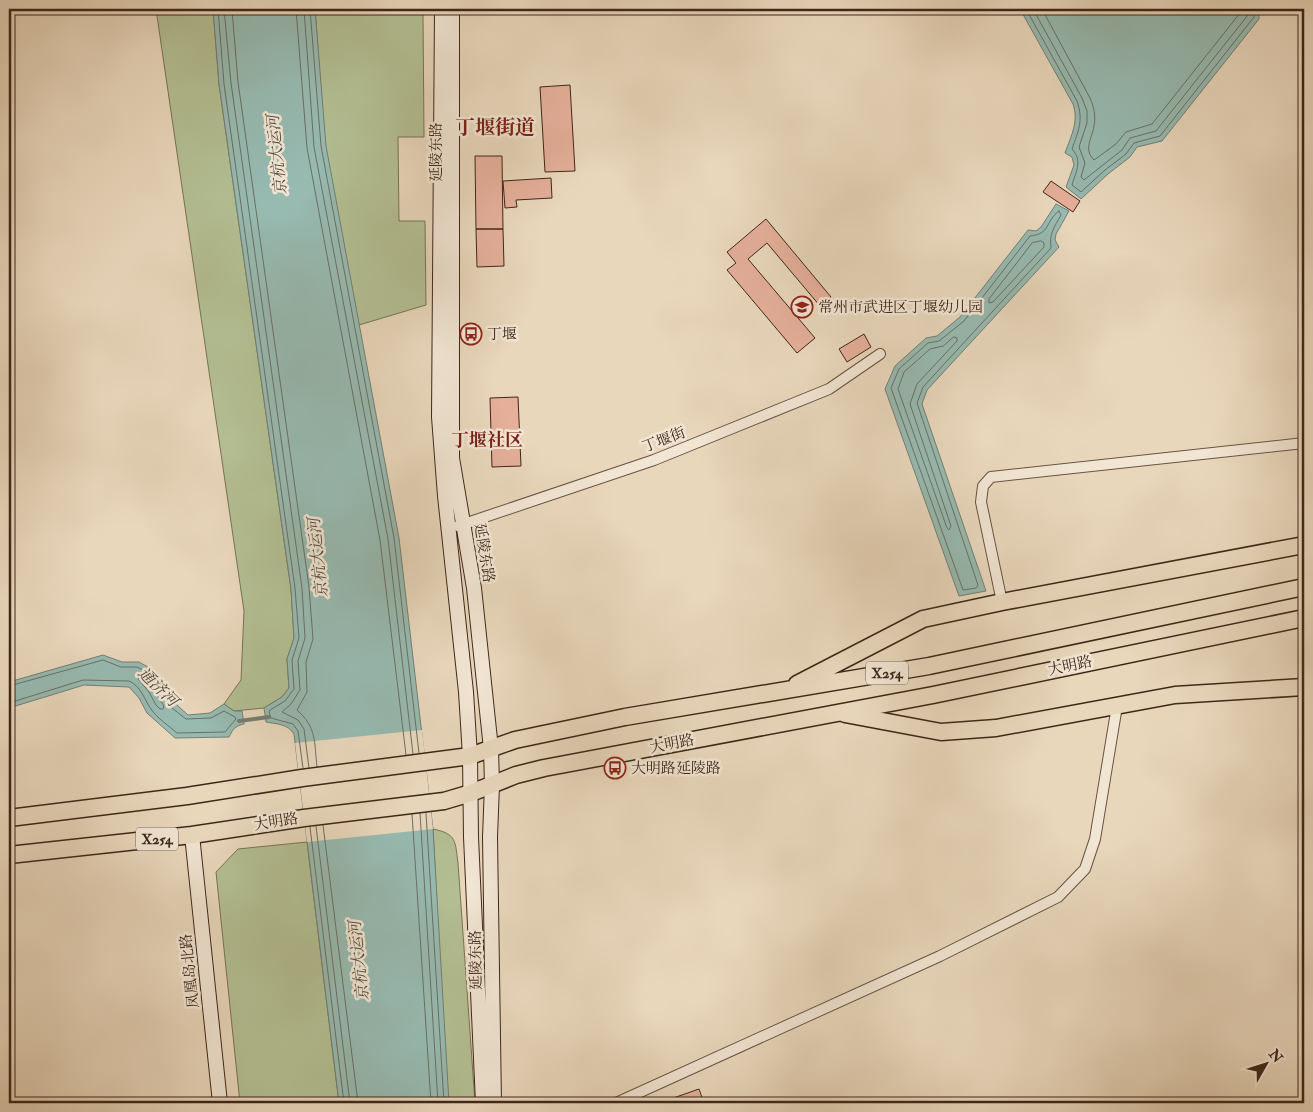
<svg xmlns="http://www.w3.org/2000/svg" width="1313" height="1112" font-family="'IM FELL Double Pica','Noto Serif SC',serif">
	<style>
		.green { fill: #b3bf93; stroke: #787356 }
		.water { fill: #97bab1; stroke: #737f74 }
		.pier { fill: #e9d7bc }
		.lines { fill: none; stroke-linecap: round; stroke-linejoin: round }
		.shore { stroke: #6a7065; stroke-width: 1 }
		.stream { stroke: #737f74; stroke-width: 4 }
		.building { fill: #e5af9a; stroke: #3e2719 }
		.street-casing { stroke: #695342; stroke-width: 12 }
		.secondary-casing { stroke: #3e2719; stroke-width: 16 }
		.primary-casing { stroke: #3e2719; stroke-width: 19 }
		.street { stroke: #f1e5d3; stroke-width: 10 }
		.secondary { stroke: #f1e5d3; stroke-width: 14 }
		.primary { stroke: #e9d7bc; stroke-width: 16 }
		.labels { text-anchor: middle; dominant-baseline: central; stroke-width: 5; stroke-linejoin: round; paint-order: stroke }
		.shield { fill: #f1e5d3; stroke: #746051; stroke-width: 1 }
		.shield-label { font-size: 14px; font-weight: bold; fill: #3e2719 }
		.street-label { font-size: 15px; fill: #3e2719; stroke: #f1e5d3 }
		.poi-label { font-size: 15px; fill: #3e2719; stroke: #f1e5d3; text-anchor: start }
		.water-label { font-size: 16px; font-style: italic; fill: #544c3f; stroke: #f1e5d3 }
		.quarter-label { font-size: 18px; font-weight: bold; fill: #7a1f14; stroke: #f1e5d3 }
		.district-label { font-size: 20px; font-weight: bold; fill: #7a1f14; stroke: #f1e5d3 }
	</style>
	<rect width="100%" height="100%" fill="#e9d7bc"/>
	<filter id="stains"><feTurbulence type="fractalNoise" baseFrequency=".004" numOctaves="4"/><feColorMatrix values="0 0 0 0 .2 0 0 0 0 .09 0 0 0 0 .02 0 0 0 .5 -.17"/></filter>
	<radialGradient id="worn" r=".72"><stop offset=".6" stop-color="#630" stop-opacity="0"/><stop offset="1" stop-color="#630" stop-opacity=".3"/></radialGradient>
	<path class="green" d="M 156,9 L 213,9 L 219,84 L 291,589 L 294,638 L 287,659 L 289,688 L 282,697 L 264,708 L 234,711 L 224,704 L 241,680 L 244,611 Z
		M 315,9 L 353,9 L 353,10 L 423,14 L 424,137 L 398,137 L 399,221 L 425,221 L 426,305 L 359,325 L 325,146 Z
		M 433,829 C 457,834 455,841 458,863 L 475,1103 L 447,1103 Z
		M 307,842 L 339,1103 L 240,1103 L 216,872 L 238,849 Z"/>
	<path class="water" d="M 213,9 L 315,9 L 326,146 L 399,538 L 433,829 L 449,1103 L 339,1103 L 294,734 C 288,724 277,724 266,722 L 264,708 L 282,697 L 289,688 L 287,659 L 294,638 L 291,589 L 219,84 Z
		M 1020,9 L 1259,9 L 1259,19 L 1162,141 L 1137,147 L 1130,157 L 1108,174 L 1081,199 L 1066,187 L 1074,165 L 1072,157 L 1065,153 C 1071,136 1079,122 1073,104 Z
		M 1056,204 L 1069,211 L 1056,234 L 1055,240 L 1059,247 L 927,390 L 922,404 L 986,591 L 959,596 L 885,389 L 895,366 L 926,338 L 937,336 L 960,317 L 1028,230 L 1036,231 L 1041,227 Z
		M 103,655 L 122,662 L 139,662 L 155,671 L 177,705 L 188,715 L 210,713 L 224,704 L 234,711 L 242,711 L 244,724 C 235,726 233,729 229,737 L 175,738 L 147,713 L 139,698 L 129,687 L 84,685 L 9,708 L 9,682 Z"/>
	<path class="pier" d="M 422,730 L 433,829 L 307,842 L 295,743 Z"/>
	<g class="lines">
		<path class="shore" d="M 218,9 L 224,84 L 295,588 L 299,638 L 292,660 L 294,689 L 285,701 L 270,710 L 269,712 L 271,718 L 293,724 L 298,731 L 303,768
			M 224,9 L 231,83 L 302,588 L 305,638 L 298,661 L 300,690 L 291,704 L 282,712 L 298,720 L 304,729 L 309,768
			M 232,9 L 238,82 L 309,587 L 313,639 L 306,662 L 307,692 L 297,710 C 317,728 314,741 317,767
			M 296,9 L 307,148 L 380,540 L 406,755
			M 304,9 L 314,147 L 388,539 L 413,754
			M 310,9 L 321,146 L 394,538 L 419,753
			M 1026,9 L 1077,101 C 1084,121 1078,131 1072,149 C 1083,161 1076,171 1072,185 L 1081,192 L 1105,170 L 1126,154 L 1134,143 L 1160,136 L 1254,17 L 1254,9
			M 1033,9 L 1082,98 L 1087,111 L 1087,123 L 1079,147 L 1085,163 L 1081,177 L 1084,180 L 1122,150 L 1130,138 L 1156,131 L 1248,15 L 1248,9
			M 1042,9 L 1090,98 C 1094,107 1096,116 1094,126 C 1092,139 1083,149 1094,160 L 1116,144 L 1126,132 L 1152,124 L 1240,13 L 1241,9
			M 1059,211 L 1061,215 C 1054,228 1049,233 1051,248 L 923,387 L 917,403 L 978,585 L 976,588 L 963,590 L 891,388 L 899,369 L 928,343 L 939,341 L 964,321 L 1030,236 C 1051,234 1045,221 1059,211 Z
			M 1041,241 L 1044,243 L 1044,247 L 993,302 L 989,303 L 989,299 L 1032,243 Z
			M 954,337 L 957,338 L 957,341 L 917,384 L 910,404 L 951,526 L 949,530 L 947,528 L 898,389 L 904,372 L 930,349 L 943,346 Z
			M 139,677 L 147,680 L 164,706 L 163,709 L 160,709 L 156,705 L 149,692 L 139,680 Z
			M 9,686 L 103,660 L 121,667 L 137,667 L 151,674 L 172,708 L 186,719 L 211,718 L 224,711 L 235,717 L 236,719 L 225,732 L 177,733 C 169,726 157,718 151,709 C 144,699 141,686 129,681 L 83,680 L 9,703
			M 420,813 L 438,1103
			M 426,813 L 444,1103
			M 412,814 L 431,1103
			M 323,825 L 358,1103
			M 316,826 L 350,1103
			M 310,827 L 344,1103"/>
		<path class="stream" d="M 239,721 L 269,717"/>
	</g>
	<path class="building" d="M 570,85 L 575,171 L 545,172 L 540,87 Z
		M 475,156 L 502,156 L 503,229 L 476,229 Z
		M 551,178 L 552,198 L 516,200 L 517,207 L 505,208 L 503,181 Z
		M 1051,181 L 1080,201 L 1073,212 L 1043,192 Z
		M 766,219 L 831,297 L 820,306 L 767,243 L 748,259 L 815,338 L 797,353 L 727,270 L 736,263 L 727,252 Z
		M 476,229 L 503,229 L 504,266 L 477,267 Z
		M 864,334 L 871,347 L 847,362 L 839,349 Z
		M 518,397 L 521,466 L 492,467 L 490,398 Z
		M 699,1089 L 704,1103 L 659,1103 Z"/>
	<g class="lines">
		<g class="street-casing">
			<path id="street" d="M 458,526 L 654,460 L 829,389 L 880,354
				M 1002,602 L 981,502 L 983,486 L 991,477 L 1304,443
				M 616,1103 L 940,956 L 1058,897 L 1085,869 L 1095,839 L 1117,706"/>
		</g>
		<g class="secondary-casing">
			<path id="secondary" d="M 442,9 L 439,417 L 445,496 L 466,692 L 470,756 L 471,837 L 483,1103
				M 452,9 L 452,458 L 474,588 L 491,749 L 492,785 L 490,837 L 494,1103
				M 192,835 L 220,1103"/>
		</g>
		<g class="primary-casing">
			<path id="primary" d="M 797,684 L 923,619 L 1002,602 L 1304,545
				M 845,714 L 941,732 L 996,728 L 1175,695 L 1304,687
				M 9,818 L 187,796 L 302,778 L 470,756 L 515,740 L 625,717 L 929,666 L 1304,587
				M 9,855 L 192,835 L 304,818 L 444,801 L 471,793 L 516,775 L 544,768 L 933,695 L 1304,618"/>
		</g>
		<use href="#street" class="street"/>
		<use href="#secondary" class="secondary"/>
		<use href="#primary" class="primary"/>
	</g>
	<defs>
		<g id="school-ring" transform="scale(1.125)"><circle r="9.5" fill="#f1e5d3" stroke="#8f2418" stroke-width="1.5"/><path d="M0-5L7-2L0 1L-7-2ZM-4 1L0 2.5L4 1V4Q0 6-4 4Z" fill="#8f2418"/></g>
		<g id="bus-ring" transform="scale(1.125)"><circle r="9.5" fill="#f1e5d3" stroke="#8f2418" stroke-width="1.5"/><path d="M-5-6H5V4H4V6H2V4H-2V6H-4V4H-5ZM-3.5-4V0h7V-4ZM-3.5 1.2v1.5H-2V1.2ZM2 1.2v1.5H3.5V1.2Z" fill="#8f2418"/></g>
	</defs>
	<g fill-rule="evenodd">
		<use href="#school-ring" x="802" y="307"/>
		<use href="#bus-ring" x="471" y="334"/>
		<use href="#bus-ring" x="615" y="768"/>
	</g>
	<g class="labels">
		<g class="shield">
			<rect x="866" y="661.5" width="42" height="23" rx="4"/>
			<rect x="136" y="827.5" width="42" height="23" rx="4"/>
		</g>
		<g class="shield-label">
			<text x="887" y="673">X254</text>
			<text x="157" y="839">X254</text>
		</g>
		<g class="street-label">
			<text transform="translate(436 152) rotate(-90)">延陵东路</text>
			<text transform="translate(664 440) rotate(-21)">丁堰街</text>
			<text transform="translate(484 553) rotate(81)">延陵东路</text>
			<text transform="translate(1070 666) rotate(-12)">大明路</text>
			<text transform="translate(672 744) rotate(-11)">大明路</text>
			<text transform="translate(276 822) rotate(-9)">大明路</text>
			<text transform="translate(476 960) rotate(-91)">延陵东路</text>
			<text transform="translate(190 971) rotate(-96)">凤凰岛北路</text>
		</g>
		<g class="poi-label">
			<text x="818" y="307">常州市武进区丁堰幼儿园</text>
			<text x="487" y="334">丁堰</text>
			<text x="631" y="768">大明路延陵路</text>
		</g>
		<g class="water-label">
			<text transform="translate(277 155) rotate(-96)">京杭大运河</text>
			<text transform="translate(318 558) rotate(-96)">京杭大运河</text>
			<text transform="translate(158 687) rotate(44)">通济河</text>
			<text transform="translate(359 961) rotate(-96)">京杭大运河</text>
		</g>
		<g class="quarter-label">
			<text x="487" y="440">丁堰社区</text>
		</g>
		<g class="district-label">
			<text x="495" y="127">丁堰街道</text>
		</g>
	</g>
	<rect width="1313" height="1112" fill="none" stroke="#e9d7bc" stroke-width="30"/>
	<rect x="10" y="10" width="1293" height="1092" fill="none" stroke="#3e2719" stroke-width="2.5"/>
	<rect x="15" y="15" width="1283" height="1082" fill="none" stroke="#3e2719"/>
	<g transform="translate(1266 1064) rotate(51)" stroke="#f1e5d3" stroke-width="4" paint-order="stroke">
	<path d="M0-4L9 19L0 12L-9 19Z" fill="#3e2719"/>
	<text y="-8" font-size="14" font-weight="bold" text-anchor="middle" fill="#3e2719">N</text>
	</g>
	<rect width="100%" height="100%" filter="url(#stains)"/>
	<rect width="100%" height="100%" fill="url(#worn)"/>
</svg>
